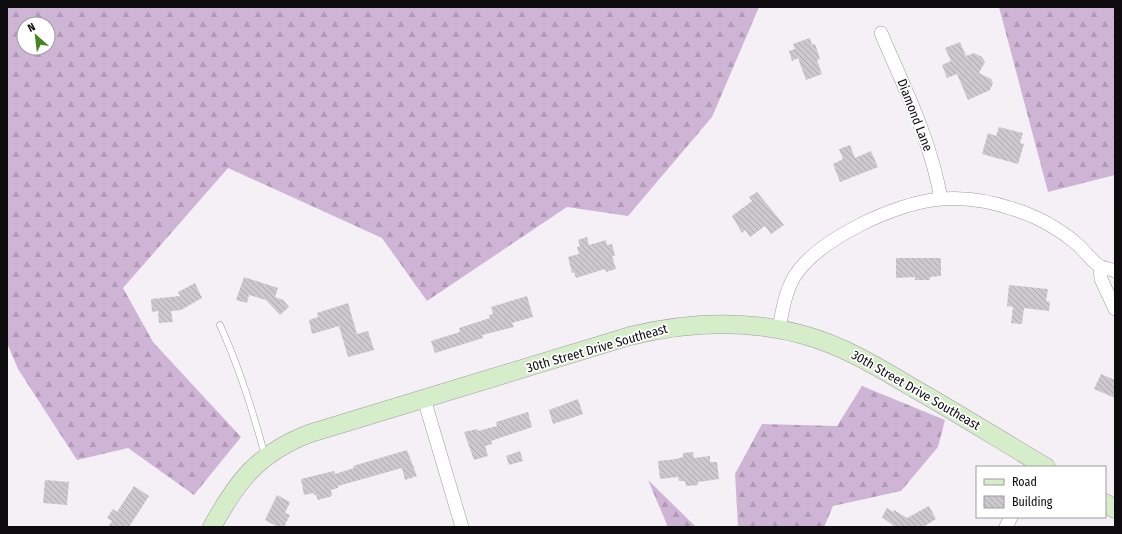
<svg xmlns="http://www.w3.org/2000/svg" width="1122" height="534" font-family="'Fira Sans Condensed',sans-serif">
	<style>
		.forest { fill: url(#forest-firs); fill-rule: evenodd }
		.building { fill: url(#building-back-hatch) }
		.lines { fill: none; stroke-linecap: round; stroke-linejoin: round }
		.lane-casing { stroke: #a09ba1; stroke-width: 7 }
		.street-casing { stroke: #a09ba1; stroke-width: 14 }
		.secondary-casing { stroke: #a09ba1; stroke-width: 19 }
		.lane { stroke: #fff; stroke-width: 6 }
		.street { stroke: #fff; stroke-width: 13 }
		.secondary { stroke: #d6edca; stroke-width: 18 }
		.labels { text-anchor: middle; dominant-baseline: central; stroke-width: 3.5; stroke-linejoin: round; paint-order: stroke }
		.street-label { font-size: 13px; fill: #0d0b0e; stroke: #fff }
	</style>
	<defs>
		<pattern id="forest-firs" width="22" height="20" patternUnits="userSpaceOnUse"><rect width="22" height="20" fill="#cfb5d5"/><path d="M5 1l3.5 6h-7zM16 11l3.5 6h-7z" fill="#b19ab6"/></pattern>
		<pattern id="building-back-hatch" width="6" height="6" patternUnits="userSpaceOnUse"><rect width="6" height="6" fill="#cdc8ce"/><path d="M-1 5l2 2M0 0l6 6M5-1l2 2" fill="none" stroke="#afaab0"/></pattern>
	</defs>
	<rect width="100%" height="100%" fill="#f5eff6"/>
	<path class="forest" d="M 7,7 L 759,7 L 712,117 L 628,216 L 567,207 L 427,301 L 382,238 L 228,168 L 123,288 L 153,342 L 241,437 L 194,495 L 128,448 L 77,460 L 18,369 L 7,343 ZM 24,24 L 48,24 L 48,48 L 24,48 Z
		M 999,7 L 1115,7 L 1115,175 L 1048,192 Z
		M 862,386 L 945,420 L 938,447 L 901,491 L 833,506 L 824,527 L 738,527 L 735,474 L 762,424 L 837,426 Z
		M 648,480 L 696,527 L 668,527 Z"/>
	<path class="building" d="M 810,38 L 812,45 L 815,44 L 820,59 L 817,60 L 822,74 L 806,80 L 798,58 L 792,61 L 789,51 L 795,49 L 793,44 Z
		M 960,42 L 966,56 L 974,53 L 982,57 L 985,62 L 979,73 L 991,79 L 993,83 L 990,90 L 968,100 L 957,74 L 947,78 L 942,65 L 951,61 L 945,48 Z
		M 999,127 L 1023,133 L 1020,143 L 1024,144 L 1018,164 L 982,154 L 988,133 L 996,136 Z
		M 850,145 L 855,158 L 871,151 L 878,167 L 840,182 L 833,164 L 843,159 L 839,149 Z
		M 757,192 L 784,225 L 771,234 L 765,226 L 750,237 L 745,230 L 742,233 L 732,216 L 752,201 L 749,197 Z
		M 587,237 L 589,245 L 606,240 L 607,245 L 612,244 L 615,256 L 612,256 L 616,269 L 606,272 L 605,269 L 576,278 L 574,272 L 572,273 L 568,257 L 579,254 L 577,247 L 580,246 L 578,240 Z
		M 896,258 L 941,258 L 941,276 L 930,277 L 930,280 L 915,280 L 915,277 L 896,278 Z
		M 244,277 L 278,288 L 275,297 L 283,300 L 289,307 L 280,315 L 266,300 L 249,295 L 247,303 L 236,300 Z
		M 195,283 L 202,298 L 181,310 L 171,311 L 173,322 L 159,323 L 158,311 L 152,312 L 151,299 L 180,296 L 178,292 Z
		M 1009,285 L 1048,289 L 1046,301 L 1050,302 L 1049,311 L 1024,308 L 1022,324 L 1011,323 L 1013,307 L 1007,306 Z
		M 527,296 L 533,317 L 512,323 L 514,327 L 482,335 L 483,338 L 435,353 L 431,341 L 460,332 L 459,328 L 490,318 L 489,315 L 493,314 L 491,307 Z
		M 348,303 L 357,334 L 368,331 L 374,350 L 348,357 L 339,326 L 312,334 L 309,320 L 318,317 L 317,313 Z
		M 1101,374 L 1115,380 L 1115,398 L 1094,389 Z
		M 578,399 L 583,414 L 553,424 L 549,410 Z
		M 528,412 L 532,427 L 491,441 L 492,444 L 485,446 L 488,456 L 474,460 L 464,432 L 477,429 L 478,431 L 497,426 L 496,422 Z
		M 407,450 L 417,476 L 405,480 L 402,468 L 338,486 L 338,488 L 331,490 L 332,496 L 318,500 L 316,495 L 314,495 L 314,493 L 304,495 L 301,479 L 334,471 L 335,474 L 354,468 L 353,466 Z
		M 520,451 L 523,461 L 509,465 L 506,456 Z
		M 693,452 L 694,458 L 710,456 L 710,462 L 717,462 L 719,479 L 698,482 L 698,485 L 686,486 L 685,481 L 679,481 L 678,477 L 660,479 L 658,461 L 676,459 L 683,457 L 683,453 Z
		M 45,480 L 69,482 L 67,505 L 43,503 Z
		M 134,486 L 149,496 L 129,527 L 108,527 L 112,521 L 107,518 L 113,509 L 117,512 Z
		M 277,495 L 290,502 L 285,513 L 290,515 L 284,527 L 278,527 L 265,520 Z
		M 929,506 L 936,519 L 923,527 L 895,527 L 882,517 L 887,508 L 893,512 L 894,510 L 907,518 Z"/>
	<g class="lines">
		<g class="lane-casing">
			<path id="lane" d="M 220,325 C 239,367 253,411 265,456"/>
		</g>
		<g class="street-casing">
			<path id="street" d="M 881,33 C 905,89 930,138 941,199
				M 1100,266 L 1101,279 L 1115,309
				M 779,329 C 782,312 785,293 794,277 C 818,239 897,202 941,199 C 965,197 990,201 1013,209 C 1036,216 1058,228 1077,244 C 1084,250 1090,259 1098,265 C 1103,269 1110,268 1115,271
				M 424,399 L 462,527
				M 1006,527 L 1011,517"/>
		</g>
		<g class="secondary-casing">
			<path id="secondary" d="M 1105,503 L 1115,509
				M 212,527 C 237,481 258,454 308,434 L 630,336 C 687,322 746,319 804,335 C 844,346 880,368 915,389 C 959,414 1002,441 1046,467"/>
		</g>
		<use href="#lane" class="lane"/>
		<use href="#street" class="street"/>
		<use href="#secondary" class="secondary"/>
	</g>
	<g class="labels">
		<g class="street-label">
			<text transform="translate(915 115) rotate(69)">Diamond Lane</text>
			<text transform="translate(597 348) rotate(-16)">30th Street Drive Southeast</text>
			<text transform="translate(916 390) rotate(30)">30th Street Drive Southeast</text>
		</g>
	</g>
	<rect width="1122" height="534" fill="none" stroke="#0d0b0e" stroke-width="16"/>
	<rect x="976" y="466" width="130" height="52" fill="#ffffff" stroke="#9e9d9f"/>
	<rect x="984" y="479" width="20" height="6" fill="#d6edca" stroke="#9e9d9f"/>
	<text x="1012" y="486" font-size="12" fill="#0d0b0e">Road</text>
	<rect x="984" y="496" width="20" height="12" fill="url(#building-back-hatch)" stroke="#9e9d9f"/>
	<text x="1012" y="506" font-size="12" fill="#0d0b0e">Building</text>
	<g transform="translate(36 36) rotate(332)"><circle r="19" fill="#ffffff" stroke="#9e9d9f"/>
	<path d="M0-3L7 15L0 10L-7 15Z" fill="#468423"/>
	<text y="-6" font-size="11" font-weight="bold" text-anchor="middle" fill="#0d0b0e">N</text>
	</g>
</svg>
